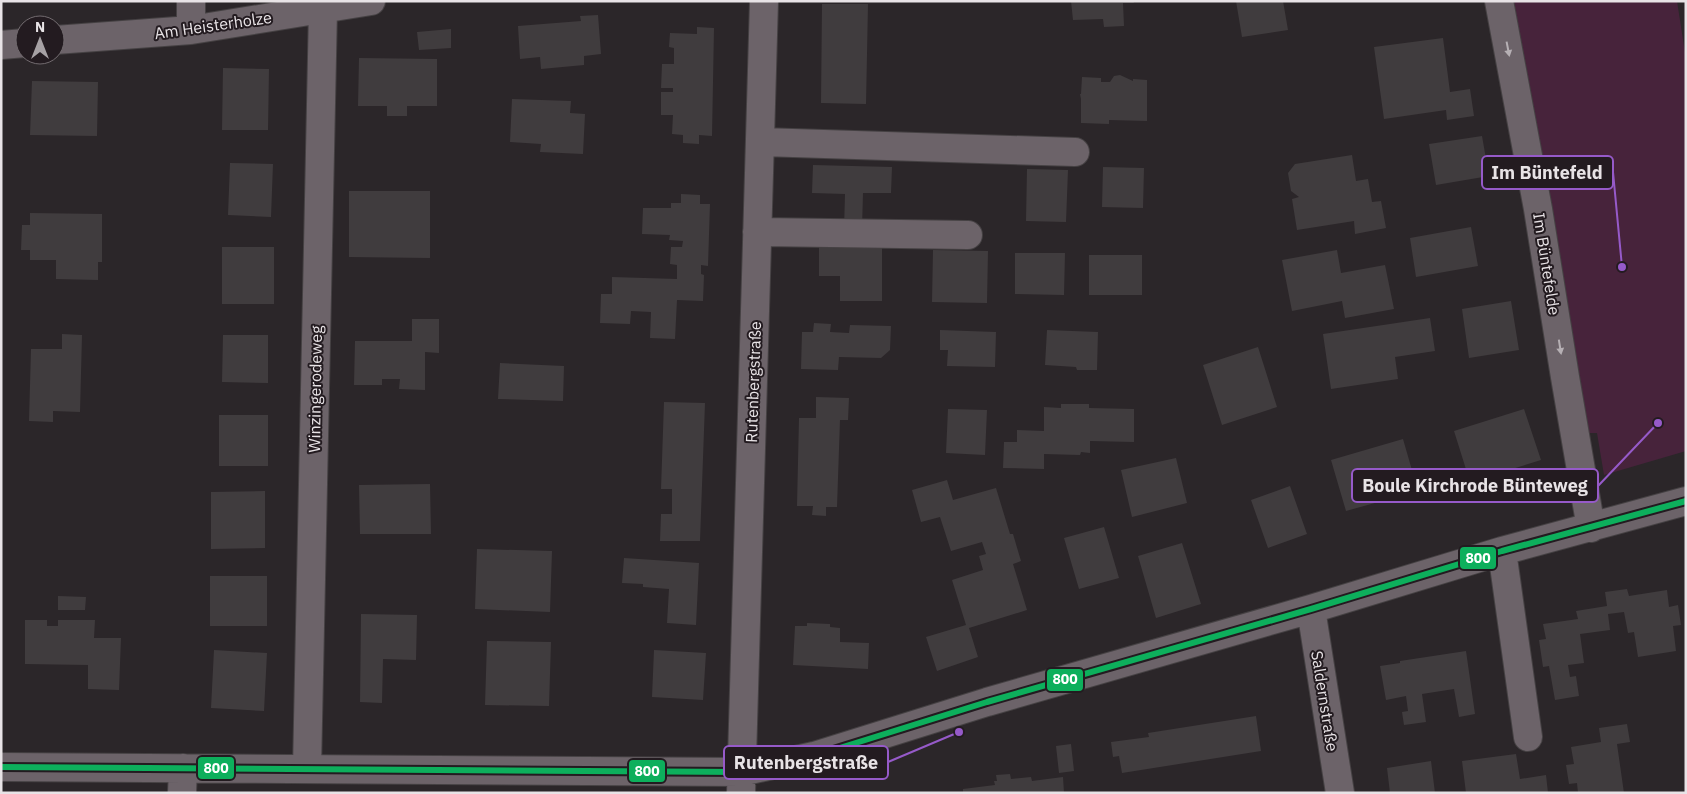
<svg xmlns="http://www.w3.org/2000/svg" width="1687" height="794" font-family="'IBM Plex Sans',sans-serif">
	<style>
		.green { fill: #47233b }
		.building { fill: #403c3e }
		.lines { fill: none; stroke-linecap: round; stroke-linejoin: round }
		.minor-casing { stroke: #454143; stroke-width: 30 }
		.minor { stroke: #6c6369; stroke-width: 28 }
		.bus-1-casing { stroke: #231b20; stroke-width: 10 }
		.bus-1 { stroke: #0daf5c; stroke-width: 6 }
		.oneway { fill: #b6b0b4 }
		.labels { text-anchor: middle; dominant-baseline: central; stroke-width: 4; stroke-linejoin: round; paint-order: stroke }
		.street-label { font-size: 16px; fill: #e8e3e6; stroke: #231b20 }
		.leader { fill: none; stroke: #965ac9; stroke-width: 2 }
		.callout-dot { fill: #965ac9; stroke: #231b20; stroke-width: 2 }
		.callout { fill: #231b20; stroke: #965ac9; stroke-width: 2 }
		.callout-label { font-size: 18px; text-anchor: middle; font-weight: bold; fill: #e8e3e6 }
		.line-badge { stroke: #231b20; stroke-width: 2 }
		.badge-label { font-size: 14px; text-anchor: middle; font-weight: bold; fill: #fff }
	</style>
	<rect width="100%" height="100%" fill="#2b2629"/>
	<path class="green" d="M 1508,1 L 1677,1 L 1686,59 L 1686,451 L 1604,475 L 1597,433 L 1587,433 Z"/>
	<path class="building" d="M 1071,1 L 1133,1 L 1134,3 L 1123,3 L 1124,26 L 1104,27 L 1103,19 L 1073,20 Z
		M 1236,1 L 1283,1 L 1288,30 L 1242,37 Z
		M 822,4 L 868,4 L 866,104 L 821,103 Z
		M 598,15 L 601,54 L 584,56 L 584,65 L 541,69 L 540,57 L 520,59 L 518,26 L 581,21 L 580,16 Z
		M 697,27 L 714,28 L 712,136 L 699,135 L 699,144 L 683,143 L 683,135 L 672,134 L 673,115 L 661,115 L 661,92 L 673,92 L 673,88 L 661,88 L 662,64 L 674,64 L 674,48 L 669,47 L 670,33 L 697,34 Z
		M 451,29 L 451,48 L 419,50 L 417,32 Z
		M 1443,38 L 1450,92 L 1470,89 L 1474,116 L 1447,120 L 1446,110 L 1384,119 L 1374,47 Z
		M 359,58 L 437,59 L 437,106 L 407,106 L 407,116 L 387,116 L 387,106 L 358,106 Z
		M 223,68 L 269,69 L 268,130 L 222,130 Z
		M 1120,75 L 1133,81 L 1133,79 L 1147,80 L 1147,121 L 1109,120 L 1109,124 L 1081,123 L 1081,99 L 1080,94 L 1081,94 L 1082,77 L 1101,78 L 1101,82 L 1110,82 L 1114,76 Z
		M 32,81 L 98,82 L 97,136 L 30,135 Z
		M 512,99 L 571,101 L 570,113 L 585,114 L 583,154 L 540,152 L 541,144 L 510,142 Z
		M 1482,136 L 1489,176 L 1436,185 L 1429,144 Z
		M 1352,155 L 1356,181 L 1368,179 L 1372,202 L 1381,201 L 1386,228 L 1355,234 L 1354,221 L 1297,230 L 1292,199 L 1299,197 L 1291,191 L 1288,173 L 1295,164 Z
		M 230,163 L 273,164 L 271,217 L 228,215 Z
		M 813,165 L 892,167 L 891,193 L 863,193 L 862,229 L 844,229 L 845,194 L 812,193 Z
		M 1103,167 L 1144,168 L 1143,208 L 1102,207 Z
		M 1027,169 L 1068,170 L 1066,222 L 1026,221 Z
		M 349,191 L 430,191 L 430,258 L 349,257 Z
		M 681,194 L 700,195 L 700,204 L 710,204 L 708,266 L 701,265 L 701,274 L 704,275 L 703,301 L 677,300 L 675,339 L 650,338 L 651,312 L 631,311 L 630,324 L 600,323 L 601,294 L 612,294 L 612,277 L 677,279 L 677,265 L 670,264 L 671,247 L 682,247 L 683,241 L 669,240 L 670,235 L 642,234 L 643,208 L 671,208 L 671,203 L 681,203 Z
		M 30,213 L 102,214 L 102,262 L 98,262 L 98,280 L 56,279 L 56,260 L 30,260 L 30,250 L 21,250 L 22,225 L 30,225 Z
		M 1471,227 L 1478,266 L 1416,277 L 1410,238 Z
		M 819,246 L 882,246 L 882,301 L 840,301 L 840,276 L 819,276 Z
		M 222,247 L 274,247 L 274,304 L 222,304 Z
		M 933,250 L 988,251 L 987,303 L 932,302 Z
		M 1337,250 L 1341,273 L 1385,265 L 1394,309 L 1345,318 L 1342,301 L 1292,311 L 1282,260 Z
		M 1015,253 L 1065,253 L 1064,295 L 1015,294 Z
		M 1089,255 L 1142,255 L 1142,295 L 1089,295 Z
		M 1511,301 L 1519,350 L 1469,358 L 1462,309 Z
		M 1430,318 L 1435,351 L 1395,357 L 1398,379 L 1331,389 L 1323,334 Z
		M 412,319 L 439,319 L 439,353 L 425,352 L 425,390 L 399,389 L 400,379 L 382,379 L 382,385 L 354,385 L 355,341 L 412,341 Z
		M 814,323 L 831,324 L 830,332 L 849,333 L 850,325 L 891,326 L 890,350 L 881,358 L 839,357 L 838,370 L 801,369 L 802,332 L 813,332 Z
		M 940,330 L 996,332 L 995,367 L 947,366 L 948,350 L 940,350 Z
		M 1047,330 L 1098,332 L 1097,370 L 1077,370 L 1076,367 L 1045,365 Z
		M 62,334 L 82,335 L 80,412 L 53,411 L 53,422 L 29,421 L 31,349 L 62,349 Z
		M 223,335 L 268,335 L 268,383 L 222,382 Z
		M 1258,347 L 1277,407 L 1222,425 L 1203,365 Z
		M 500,363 L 564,366 L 563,401 L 498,399 Z
		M 816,397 L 849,398 L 848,420 L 840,420 L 837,507 L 826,507 L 826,516 L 812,515 L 813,506 L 797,506 L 799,418 L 816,418 Z
		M 664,402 L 705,403 L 700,541 L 660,541 L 661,514 L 672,514 L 672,489 L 661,489 Z
		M 1061,404 L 1089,404 L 1089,408 L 1134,409 L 1134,442 L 1090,441 L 1090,453 L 1081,452 L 1080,455 L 1044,454 L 1044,469 L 1003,468 L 1004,442 L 1017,442 L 1017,430 L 1044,431 L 1044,407 L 1061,408 Z
		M 948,409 L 987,410 L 985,455 L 946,453 Z
		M 1524,409 L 1541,460 L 1470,482 L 1454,431 Z
		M 219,415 L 268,415 L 268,466 L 219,466 Z
		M 1403,439 L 1418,491 L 1346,511 L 1331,460 Z
		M 1176,458 L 1187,503 L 1132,517 L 1121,470 Z
		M 947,480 L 953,500 L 996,488 L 1010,534 L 1013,534 L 1021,561 L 1013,564 L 1027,610 L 969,628 L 978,657 L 937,671 L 926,637 L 966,625 L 952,580 L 983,570 L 979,556 L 986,554 L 982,542 L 951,551 L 940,517 L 921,522 L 912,490 Z
		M 430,484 L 431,534 L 360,534 L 359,485 Z
		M 1290,486 L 1307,534 L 1268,548 L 1251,500 Z
		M 265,491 L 265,548 L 211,549 L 211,492 Z
		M 1104,527 L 1119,578 L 1079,589 L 1064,538 Z
		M 1182,543 L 1201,604 L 1156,618 L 1138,556 Z
		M 477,549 L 552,551 L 550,612 L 475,609 Z
		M 624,558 L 699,563 L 696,625 L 667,623 L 669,589 L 643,587 L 643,584 L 622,583 Z
		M 210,576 L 267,576 L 267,626 L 210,626 Z
		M 1627,589 L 1629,596 L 1667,590 L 1669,607 L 1678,605 L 1681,625 L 1673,626 L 1676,651 L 1638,657 L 1634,632 L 1628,633 L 1624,612 L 1608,614 L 1610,630 L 1580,634 L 1584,663 L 1568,665 L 1570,677 L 1576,676 L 1579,696 L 1555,700 L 1549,666 L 1543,667 L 1539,640 L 1546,639 L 1543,624 L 1578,619 L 1576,611 L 1607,606 L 1605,592 Z
		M 58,596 L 86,597 L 85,610 L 58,610 Z
		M 361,614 L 417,615 L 416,660 L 383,659 L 382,703 L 360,702 Z
		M 25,620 L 47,620 L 47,626 L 58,626 L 58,620 L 95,620 L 94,638 L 121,638 L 119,690 L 88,689 L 88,665 L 25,664 Z
		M 807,623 L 830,624 L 830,627 L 840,628 L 840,642 L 869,643 L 868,669 L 793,665 L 795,626 L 807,626 Z
		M 487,641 L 551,642 L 549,706 L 485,705 Z
		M 214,650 L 267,653 L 264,711 L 211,708 Z
		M 654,650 L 706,653 L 703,700 L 652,697 Z
		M 1466,651 L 1475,714 L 1459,717 L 1454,689 L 1422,694 L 1426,722 L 1404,725 L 1402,712 L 1408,711 L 1406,696 L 1386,700 L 1380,666 L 1400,663 L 1400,661 Z
		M 1256,716 L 1261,751 L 1122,773 L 1119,756 L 1113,757 L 1111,742 L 1149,737 L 1148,733 Z
		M 1627,724 L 1630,742 L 1617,744 L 1624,793 L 1578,793 L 1577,783 L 1569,784 L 1566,765 L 1574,764 L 1571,747 L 1601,742 L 1599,728 Z
		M 1071,744 L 1074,771 L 1059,773 L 1056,746 Z
		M 1516,754 L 1520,779 L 1546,775 L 1548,793 L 1466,793 L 1462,761 Z
		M 1431,761 L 1435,793 L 1390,793 L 1387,768 Z
		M 1010,774 L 1011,779 L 1031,777 L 1032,781 L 1063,777 L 1064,793 L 963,793 L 963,789 L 995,785 L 994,781 L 997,781 L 996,775 Z"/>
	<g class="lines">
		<g class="minor-casing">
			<path id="minor" d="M 1499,1 L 1538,209 L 1565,377 L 1591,528
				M 191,30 L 191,1
				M 55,40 L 191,30 L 371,1
				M 1,45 L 25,43
				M 760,142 L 1075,152
				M 757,232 L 968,235
				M 1502,551 L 1528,737
				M 1311,609 L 1340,793
				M 1,767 L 741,772 L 814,756 L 987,702 L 1311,609 L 1502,551 L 1686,501
				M 307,769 L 323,9
				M 182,793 L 183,768
				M 741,793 L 764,1"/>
		</g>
		<use href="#minor" class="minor"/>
		<g class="bus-1-casing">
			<path id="bus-1" d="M 1,767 L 741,772 L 814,756 L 987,702 L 1311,609 L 1502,551 L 1686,501"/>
		</g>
		<use href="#bus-1" class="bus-1"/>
	</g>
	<defs><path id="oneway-solid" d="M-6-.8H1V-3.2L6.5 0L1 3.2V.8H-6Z" transform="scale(1.25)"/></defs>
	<g class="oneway">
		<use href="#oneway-solid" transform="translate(1508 49) rotate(79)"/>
		<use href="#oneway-solid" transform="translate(1560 347) rotate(81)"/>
	</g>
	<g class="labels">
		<g class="street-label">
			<text transform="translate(213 25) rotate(-8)">Am Heisterholze</text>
			<text transform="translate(1547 264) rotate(81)">Im Büntefelde</text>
			<text transform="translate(753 382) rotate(-88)">Rutenbergstraße</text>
			<text transform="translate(315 389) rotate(-89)">Winzingerodeweg</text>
			<text transform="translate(1325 701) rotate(81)">Saldernstraße</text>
		</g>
	</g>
	<path class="leader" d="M1622 267L1613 172M1658 423L1598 486M959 732L888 762"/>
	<g class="callout-dot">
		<circle cx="1622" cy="267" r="5"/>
		<circle cx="1658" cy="423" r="5"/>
		<circle cx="959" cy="732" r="5"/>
	</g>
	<g class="callout">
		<rect x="1482" y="156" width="131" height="33" rx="5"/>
		<rect x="1352" y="469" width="246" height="33" rx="5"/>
		<rect x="724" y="746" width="164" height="33" rx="5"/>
	</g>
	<g class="callout-label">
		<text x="1547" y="179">Im Büntefeld</text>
		<text x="1475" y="492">Boule Kirchrode Bünteweg</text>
		<text x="806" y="769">Rutenbergstraße</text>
	</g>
	<g class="line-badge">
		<rect x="1459" y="546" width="38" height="24" rx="5" fill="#0daf5c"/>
		<rect x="1046" y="668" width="38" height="24" rx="5" fill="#0daf5c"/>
		<rect x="197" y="756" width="38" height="24" rx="5" fill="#0daf5c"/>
		<rect x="628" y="759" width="38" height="24" rx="5" fill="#0daf5c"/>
	</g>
	<g class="badge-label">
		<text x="1478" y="563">800</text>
		<text x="1065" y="684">800</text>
		<text x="216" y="773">800</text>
		<text x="647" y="776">800</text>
	</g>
	<rect width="1687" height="794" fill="none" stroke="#e8e3e6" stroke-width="5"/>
	<g transform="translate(40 40)"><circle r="24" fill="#231b20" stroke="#726b6f"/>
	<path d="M0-4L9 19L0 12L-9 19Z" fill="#a6a1a4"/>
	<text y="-8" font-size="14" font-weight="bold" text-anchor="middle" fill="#e8e3e6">N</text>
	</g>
</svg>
